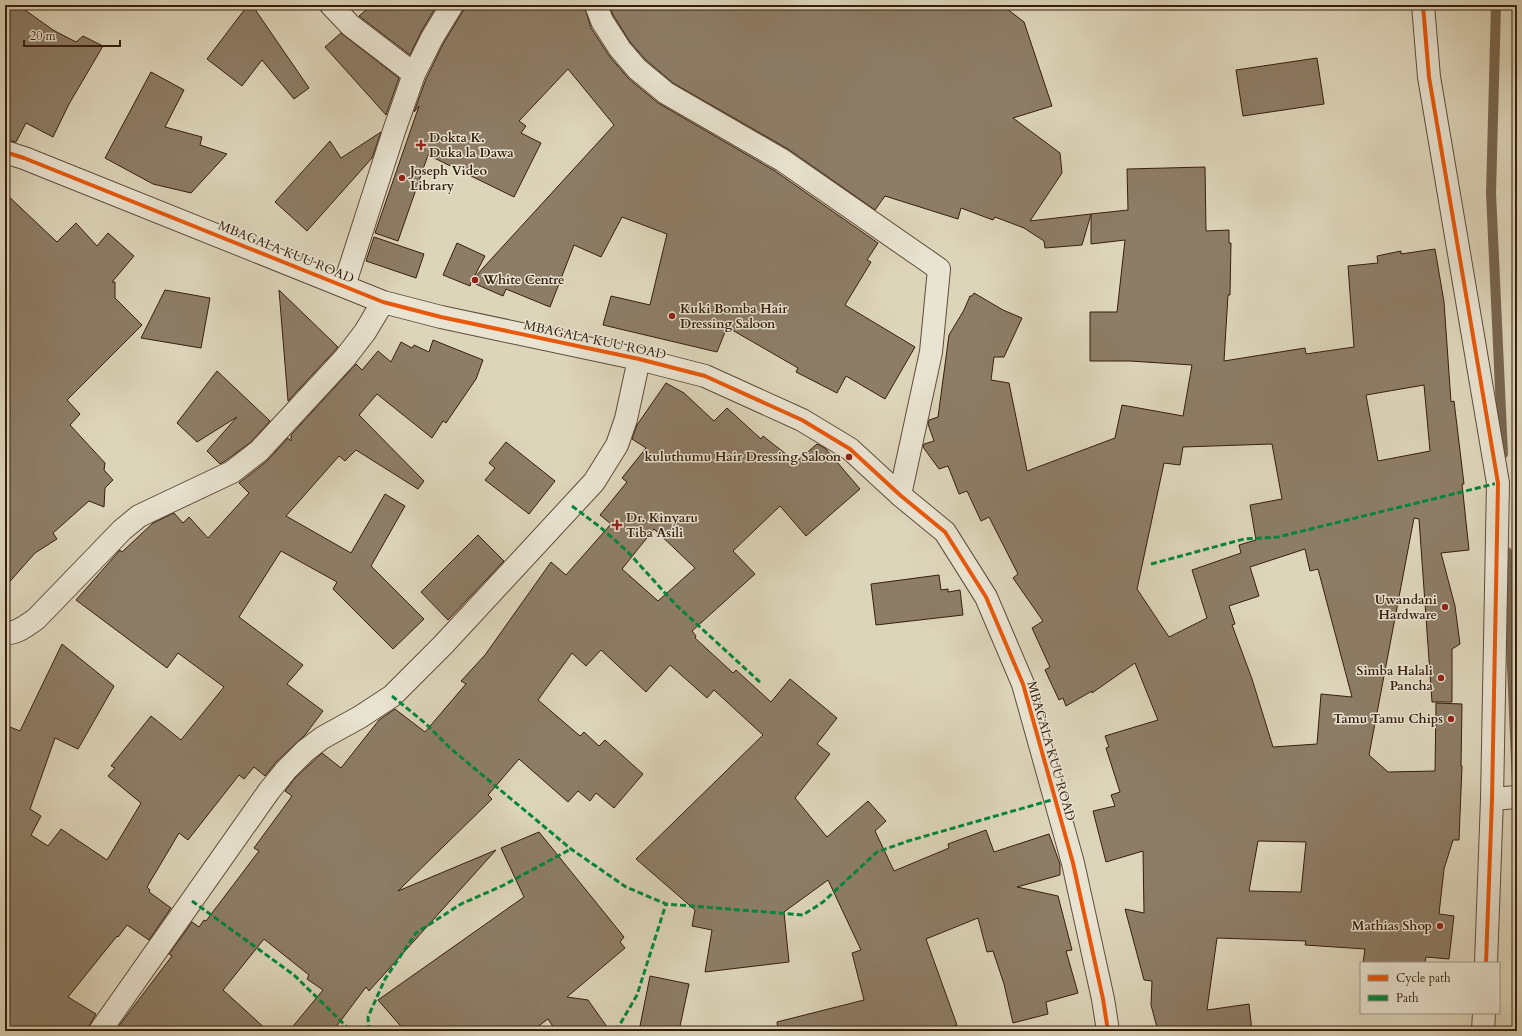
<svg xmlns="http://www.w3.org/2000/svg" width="1522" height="1036" font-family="Cardo,serif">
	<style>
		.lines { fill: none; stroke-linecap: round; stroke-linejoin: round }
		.stream { stroke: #786751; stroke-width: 10 }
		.building { fill: #8d7d67; stroke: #361e0d; fill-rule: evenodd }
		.minor-casing { stroke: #604c38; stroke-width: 24 }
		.minor { stroke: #e9e4d2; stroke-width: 22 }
		.quiet { stroke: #00873e; stroke-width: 3; stroke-dasharray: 6 3; stroke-linecap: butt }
		.cycleway-casing { stroke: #e9e4d2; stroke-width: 6 }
		.cycleway { stroke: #e8590c; stroke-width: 4 }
		.poi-dot { fill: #8f2418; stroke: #e9e4d2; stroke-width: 1.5 }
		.labels { text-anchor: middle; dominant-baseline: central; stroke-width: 3; stroke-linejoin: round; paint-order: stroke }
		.poi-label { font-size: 13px; font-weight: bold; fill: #361e0d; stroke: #e9e4d2; text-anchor: start }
		.street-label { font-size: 13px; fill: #361e0d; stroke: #e9e4d2 }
	</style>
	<rect width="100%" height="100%" fill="#ddd5ba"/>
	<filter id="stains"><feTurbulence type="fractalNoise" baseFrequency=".005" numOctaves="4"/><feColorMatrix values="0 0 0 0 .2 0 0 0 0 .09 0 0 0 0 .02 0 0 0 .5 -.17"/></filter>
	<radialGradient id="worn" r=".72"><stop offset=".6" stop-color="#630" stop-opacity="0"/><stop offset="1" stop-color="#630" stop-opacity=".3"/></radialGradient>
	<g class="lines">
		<path class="stream" d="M 1496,5 L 1491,193 L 1503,454
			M 1507,552 L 1517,782"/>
	</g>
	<path class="building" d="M 5,5 L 18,5 L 53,30 L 76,42 L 83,36 L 103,46 L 69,104 L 53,137 L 26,123 L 16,142 L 5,140 Z
		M 248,5 L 252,5 L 309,88 L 294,99 L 262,60 L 242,86 L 207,59 Z
		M 372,5 L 437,5 L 421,32 L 410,55 L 359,16 Z
		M 464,5 L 584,5 L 591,28 L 610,57 L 629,79 L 658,103 L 775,171 L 878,243 L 867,260 L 871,262 L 845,305 L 915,347 L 885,399 L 846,376 L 837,393 L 796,372 L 798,368 L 727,327 L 717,352 L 603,325 L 611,296 L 650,305 L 667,234 L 622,217 L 601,257 L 574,245 L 550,307 L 506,289 L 503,296 L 471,282 L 470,286 L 443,275 L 457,243 L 485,256 L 473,279 L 614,125 L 568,69 L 519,121 L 526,126 L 521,133 L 541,143 L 514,197 L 428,155 L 398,241 L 375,233 L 419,106 L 414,112 L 426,79 L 443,44 L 463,11 Z
		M 609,5 L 1002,5 L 1024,22 L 1052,106 L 1013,118 L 1060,153 L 1062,173 L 1030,221 L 1091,214 L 1082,245 L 1045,248 L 1044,241 L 1024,228 L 995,217 L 993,220 L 961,208 L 958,219 L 885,196 L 875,210 L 788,149 L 673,83 L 646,60 L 630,42 L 613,15 Z
		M 341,33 L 399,78 L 386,115 L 325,47 Z
		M 1317,58 L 1324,104 L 1243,116 L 1236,70 Z
		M 151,72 L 184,90 L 165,127 L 202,137 L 200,145 L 227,154 L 191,193 L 153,184 L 105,158 Z
		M 381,132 L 372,158 L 307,231 L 275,202 L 330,141 L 341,158 Z
		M 1205,167 L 1206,231 L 1229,230 L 1229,243 L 1231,243 L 1230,295 L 1228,295 L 1224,361 L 1305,348 L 1306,354 L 1354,347 L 1348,266 L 1378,263 L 1377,256 L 1401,251 L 1401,254 L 1435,249 L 1444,302 L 1451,402 L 1454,401 L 1464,484 L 1462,484 L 1469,550 L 1441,553 L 1455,606 L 1460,644 L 1452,649 L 1452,702 L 1432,702 L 1419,519 L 1414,518 L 1369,755 L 1388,772 L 1435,771 L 1436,703 L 1462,704 L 1461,766 L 1462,766 L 1459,840 L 1453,840 L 1444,869 L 1439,914 L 1454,916 L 1449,959 L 1426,957 L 1425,963 L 1363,963 L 1365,949 L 1305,945 L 1306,941 L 1217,938 L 1207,1010 L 1249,1004 L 1252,1031 L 1158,1031 L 1151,1005 L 1152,981 L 1144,980 L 1125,909 L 1144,913 L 1143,851 L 1106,862 L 1093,811 L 1115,806 L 1111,795 L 1120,792 L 1106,748 L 1109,747 L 1105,736 L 1158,720 L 1135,663 L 1092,693 L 1092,691 L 1066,706 L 1063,698 L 1059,700 L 1045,670 L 1050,667 L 1032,628 L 1043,621 L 1013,578 L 1018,574 L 989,517 L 981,521 L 967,491 L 959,494 L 948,466 L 939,469 L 923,447 L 924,444 L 934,441 L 928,424 L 929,420 L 938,417 L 949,335 L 964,310 L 970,296 L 972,296 L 974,293 L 1003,310 L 1022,318 L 1004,357 L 994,357 L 991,380 L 1009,383 L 1027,471 L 1115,438 L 1122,405 L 1183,416 L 1192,365 L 1130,361 L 1090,361 L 1090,312 L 1117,312 L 1125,240 L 1091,244 L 1091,214 L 1128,210 L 1127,169 ZM 1424,385 L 1430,451 L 1378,461 L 1366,395 ZM 1272,444 L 1282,499 L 1250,505 L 1256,540 L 1239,545 L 1241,553 L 1192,570 L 1207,618 L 1169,637 L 1137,589 L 1164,463 L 1180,465 L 1183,447 ZM 1305,549 L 1310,571 L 1318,569 L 1352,697 L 1321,694 L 1317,744 L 1273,747 L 1252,679 L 1232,625 L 1235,624 L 1229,606 L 1259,596 L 1250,567 ZM 1258,841 L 1306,842 L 1301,892 L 1249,891 Z
		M 5,193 L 57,242 L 76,223 L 97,246 L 108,233 L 134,256 L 112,282 L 115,282 L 115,298 L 142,325 L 67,400 L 80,414 L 70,425 L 105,463 L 104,470 L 113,480 L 105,488 L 104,507 L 89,501 L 53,533 L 57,539 L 35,553 L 5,587 Z
		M 374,237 L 424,254 L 416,278 L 366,261 Z
		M 165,290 L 210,298 L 201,348 L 141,338 Z
		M 279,290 L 338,347 L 288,401 Z
		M 433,340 L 483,360 L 476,379 L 446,423 L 443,421 L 432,438 L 377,394 L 359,415 L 424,481 L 418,489 L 356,450 L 345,461 L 339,456 L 286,516 L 351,553 L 385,494 L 405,506 L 371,566 L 424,619 L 393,649 L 333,589 L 337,582 L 281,551 L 239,617 L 303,665 L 287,684 L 323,711 L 305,735 L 277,761 L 265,776 L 254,767 L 244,779 L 239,775 L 188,840 L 179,833 L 147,887 L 150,890 L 149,892 L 171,908 L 149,940 L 127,925 L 118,937 L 117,936 L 68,997 L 96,1014 L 90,1024 L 88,1031 L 5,1031 L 5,725 L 20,731 L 62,644 L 114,686 L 78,749 L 55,738 L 30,809 L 41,816 L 31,835 L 48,846 L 61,829 L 107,860 L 141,803 L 108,776 L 115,768 L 111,766 L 151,716 L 181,740 L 224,687 L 178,653 L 167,668 L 76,600 L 120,550 L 122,552 L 153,523 L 174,513 L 183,523 L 189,517 L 208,538 L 249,493 L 239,483 L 267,461 L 288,438 L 291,441 L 291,435 L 356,364 L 362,370 L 378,351 L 391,362 L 401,342 L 412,348 L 414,345 L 429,352 Z
		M 217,371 L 270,421 L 251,442 L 225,461 L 220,464 L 207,451 L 237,417 L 197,442 L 177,423 Z
		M 666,383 L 684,393 L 714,421 L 727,408 L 761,439 L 763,436 L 796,462 L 817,444 L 825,448 L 860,489 L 806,536 L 780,506 L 733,551 L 755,574 L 692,631 L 696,636 L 695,638 L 733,673 L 736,670 L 771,702 L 790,679 L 837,718 L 817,744 L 830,754 L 795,798 L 827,837 L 868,801 L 886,821 L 875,831 L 894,871 L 949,848 L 948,844 L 986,830 L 994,852 L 1049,834 L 1060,864 L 1060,875 L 1017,887 L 1058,896 L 1072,950 L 1066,951 L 1078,993 L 1046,1002 L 1048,1014 L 1013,1023 L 1004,984 L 993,951 L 987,952 L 978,918 L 926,939 L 957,1025 L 941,1031 L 778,1031 L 777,1022 L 864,1000 L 852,953 L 861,950 L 828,880 L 784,912 L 789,962 L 705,972 L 712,930 L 692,926 L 695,910 L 636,859 L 763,735 L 714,690 L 707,698 L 670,665 L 646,692 L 601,650 L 586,666 L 572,653 L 538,700 L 580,736 L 584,732 L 599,746 L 605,740 L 643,774 L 614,808 L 596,793 L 590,801 L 578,791 L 568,802 L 519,759 L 488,795 L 492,799 L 398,891 L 496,850 L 369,991 L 366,987 L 333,1031 L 289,1031 L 323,990 L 307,979 L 309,975 L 264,939 L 223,990 L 268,1031 L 115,1031 L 172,956 L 169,954 L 192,922 L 199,927 L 204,920 L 206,921 L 259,851 L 254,848 L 292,796 L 285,791 L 295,778 L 322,753 L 341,768 L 379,720 L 395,709 L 425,732 L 466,684 L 461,681 L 485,655 L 551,562 L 566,575 L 611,524 L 600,515 L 627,482 L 622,478 L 646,448 L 632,439 L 637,425 ZM 654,529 L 695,568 L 658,601 L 622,569 Z
		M 506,442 L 555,481 L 529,514 L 485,480 L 495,468 L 489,463 Z
		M 478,535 L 504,561 L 448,620 L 421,592 Z
		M 939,575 L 941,590 L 948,589 L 948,592 L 960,590 L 963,615 L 876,625 L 871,584 Z
		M 539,832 L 624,937 L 620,942 L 625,948 L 567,997 L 588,1000 L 610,1031 L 556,1031 L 548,1019 L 532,1031 L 405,1031 L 378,1000 L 524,897 L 501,848 Z
		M 650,976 L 689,984 L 679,1031 L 639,1031 Z"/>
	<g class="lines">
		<g class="minor-casing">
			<path id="minor" d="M 331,5 L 350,25 L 414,74
				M 596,5 L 602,21 L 620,49 L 637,69 L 666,93 L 782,160 L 939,269 L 931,352 L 900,495
				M 1423,5 L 1429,77 L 1498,483 L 1492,799 L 1486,963
				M 5,152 L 24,158 L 383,302 L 441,317 L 639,359 L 705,376 L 802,420 L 850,449 L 900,495 L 945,532 L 986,597 L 1023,684 L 1073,863 L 1103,999 L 1108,1031
				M 344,286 L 395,128 L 414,74 L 432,38 L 452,5
				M 5,633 C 17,634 27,625 36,619 L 122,530 L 139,516 L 232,472 L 259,451 L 345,358 L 365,332 L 383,302
				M 1492,799 L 1517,797
				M 100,1031 L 269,791 L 286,770 L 305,751 L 322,738 L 360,717 L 392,696 L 443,645 L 594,482 L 617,445 L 626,419 L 639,359
				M 1483,1031 L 1484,1013"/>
		</g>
		<use href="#minor" class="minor"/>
		<path class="quiet" d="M 572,506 L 600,527 L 627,551 L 676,605 L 762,684
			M 1151,564 L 1244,539 L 1278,537 L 1498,483
			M 392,696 L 425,723 L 450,748 L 571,849 L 626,887 L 666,904 L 803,915 L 823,902 L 877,852 L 908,841 L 1055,799
			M 192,901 L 294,975 L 351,1031
			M 369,1031 L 368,1017 L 385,979 L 416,933 L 461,904 L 502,886 L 571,849
			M 616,1031 L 637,995 L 666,904"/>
		<g class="cycleway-casing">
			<path id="cycleway" d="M 1423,5 L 1429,77 L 1498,483 L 1492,799 L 1486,963
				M 5,152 L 24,158 L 383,302 L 441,317 L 639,359 L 705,376 L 802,420 L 850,449 L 900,495 L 945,532 L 986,597 L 1023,684 L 1073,863 L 1103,999 L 1108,1031"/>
		</g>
		<use href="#cycleway" class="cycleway"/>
	</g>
	<g class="poi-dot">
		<path d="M419 139h4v4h4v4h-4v4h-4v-4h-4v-4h4z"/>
		<circle cx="402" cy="178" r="4"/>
		<circle cx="475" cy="280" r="4"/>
		<circle cx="672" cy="316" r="4"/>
		<circle cx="849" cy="457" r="4"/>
		<path d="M615 519h4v4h4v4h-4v4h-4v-4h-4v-4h4z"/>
		<circle cx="1445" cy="607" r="4"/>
		<circle cx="1441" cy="678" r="4"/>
		<circle cx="1451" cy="719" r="4"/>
		<circle cx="1440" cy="926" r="4"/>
	</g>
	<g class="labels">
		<g class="poi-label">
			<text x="429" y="138">Dokta K.<tspan x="429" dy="15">Duka la Dawa</tspan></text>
			<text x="410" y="171">Joseph Video<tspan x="410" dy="15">Library</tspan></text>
			<text x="483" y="280">White Centre</text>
			<text x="680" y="309">Kuki Bomba Hair<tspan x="680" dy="15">Dressing Saloon</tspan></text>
			<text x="841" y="457" text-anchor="end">kuluthumu Hair Dressing Saloon</text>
			<text x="626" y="518">Dr. Kinyaru<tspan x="626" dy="15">Tiba Asili</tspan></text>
			<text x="1437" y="600" text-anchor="end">Uwandani<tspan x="1437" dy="15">Hardware</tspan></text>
			<text x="1433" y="671" text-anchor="end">Simba Halali<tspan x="1433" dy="15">Pancha</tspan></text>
			<text x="1443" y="719" text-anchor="end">Tamu Tamu Chips</text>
			<text x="1432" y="926" text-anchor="end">Mathias Shop</text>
		</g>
		<g class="street-label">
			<text transform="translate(286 252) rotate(22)">MBAGALA KUU ROAD</text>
			<text transform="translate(595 340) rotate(12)">MBAGALA KUU ROAD</text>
			<text transform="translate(1051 751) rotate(74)">MBAGALA KUU ROAD</text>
		</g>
	</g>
	<rect width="1522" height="1036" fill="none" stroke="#ddd5ba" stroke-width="20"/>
	<rect x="6" y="6" width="1510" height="1024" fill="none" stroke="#361e0d" stroke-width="2"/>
	<rect x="10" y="10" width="1502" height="1016" fill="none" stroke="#361e0d"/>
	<rect x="1360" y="962" width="140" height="52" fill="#e9e4d2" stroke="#a19583"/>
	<rect x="1368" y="975" width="20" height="6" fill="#e8590c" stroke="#a19583"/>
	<text x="1396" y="982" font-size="12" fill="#361e0d">Cycle path</text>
	<rect x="1368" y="995" width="20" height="6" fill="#00873e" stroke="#a19583"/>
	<text x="1396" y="1002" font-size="12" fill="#361e0d">Path</text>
	<path d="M24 40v6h96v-6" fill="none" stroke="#361e0d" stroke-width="2"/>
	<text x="30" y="40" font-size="12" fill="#361e0d" stroke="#e9e4d2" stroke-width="3" paint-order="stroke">20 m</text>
	<rect width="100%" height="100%" filter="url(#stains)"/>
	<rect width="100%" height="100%" fill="url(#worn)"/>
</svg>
